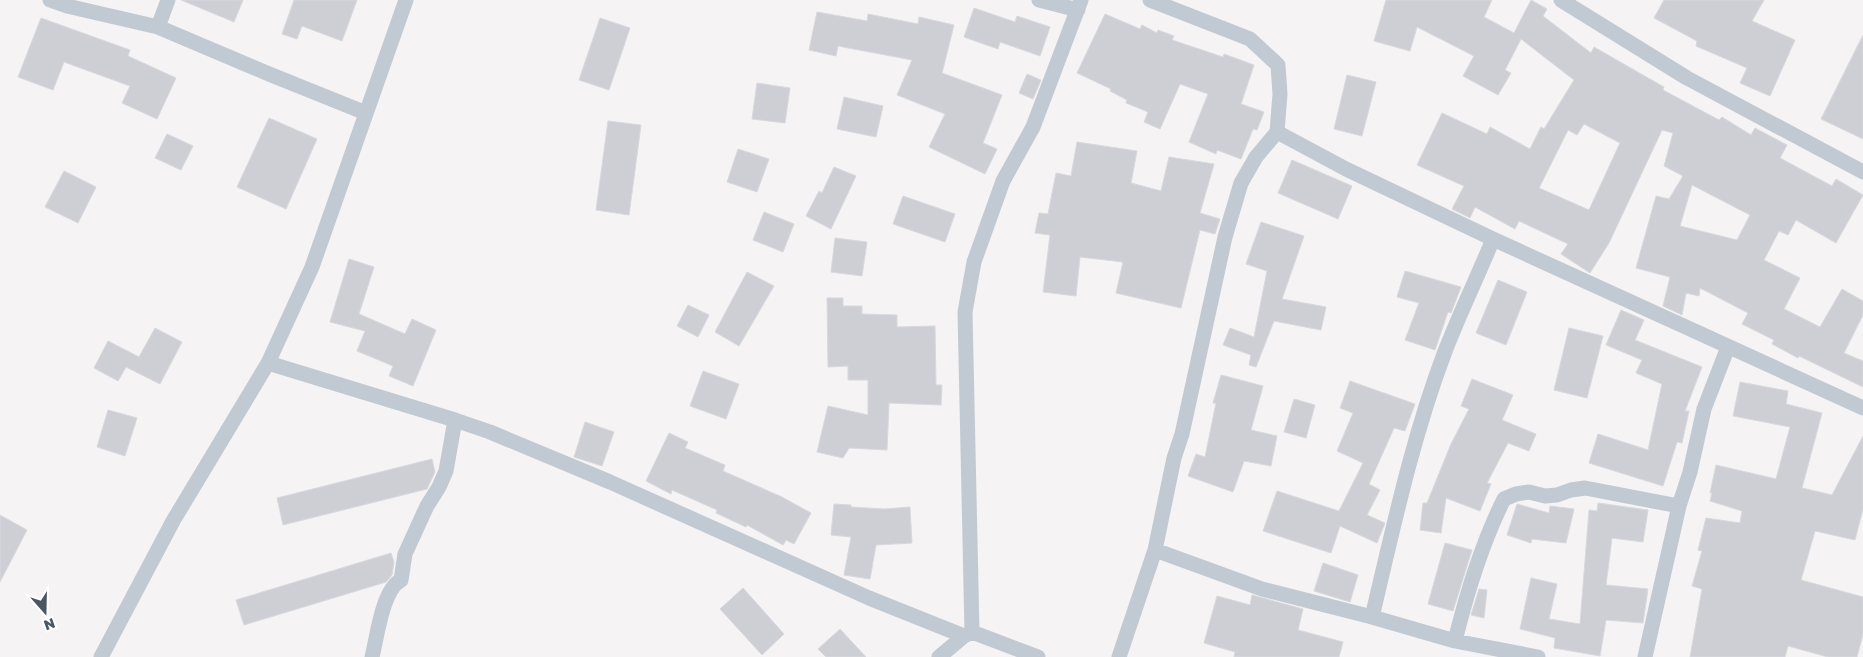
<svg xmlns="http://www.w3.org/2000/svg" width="1863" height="657" font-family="'Golos Text',sans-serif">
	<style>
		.building { fill: #cdcfd5; stroke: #d7d9de; fill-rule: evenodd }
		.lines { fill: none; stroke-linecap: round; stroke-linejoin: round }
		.street { stroke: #c1cad2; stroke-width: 15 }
	</style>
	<rect width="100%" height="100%" fill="#f5f3f3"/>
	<path class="building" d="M 181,0 L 243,0 L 234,22 Z
		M 294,0 L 357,0 L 342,41 L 302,26 L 297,39 L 282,34 Z
		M 1386,0 L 1492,0 L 1484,17 L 1514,33 L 1531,0 L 1547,9 L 1543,16 L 1591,53 L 1594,47 L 1664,87 L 1663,90 L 1719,120 L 1722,117 L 1751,135 L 1755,128 L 1787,145 L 1780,158 L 1832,186 L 1836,179 L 1863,195 L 1836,243 L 1796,220 L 1788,235 L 1779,231 L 1764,260 L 1800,278 L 1784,309 L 1820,327 L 1842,289 L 1863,301 L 1863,315 L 1844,353 L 1863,361 L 1863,387 L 1799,356 L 1798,358 L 1772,344 L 1774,340 L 1742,324 L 1748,313 L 1700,288 L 1699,296 L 1686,293 L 1682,315 L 1663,306 L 1670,277 L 1636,268 L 1656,196 L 1669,199 L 1683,176 L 1664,166 L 1673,133 L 1662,130 L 1609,243 L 1590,273 L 1561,254 L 1568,244 L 1519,221 L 1515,229 L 1475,207 L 1470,218 L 1452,209 L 1464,186 L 1417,165 L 1442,113 L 1487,134 L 1490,127 L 1530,149 L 1541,127 L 1544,129 L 1574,80 L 1521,39 L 1505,70 L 1511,73 L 1498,95 L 1463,76 L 1474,56 L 1417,27 L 1410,51 L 1374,41 ZM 1584,124 L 1620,143 L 1589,210 L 1539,188 L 1568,130 L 1577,135 ZM 1692,185 L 1750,215 L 1737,240 L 1680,226 Z
		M 1664,0 L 1764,0 L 1752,21 L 1795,40 L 1770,96 L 1740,83 L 1747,68 L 1696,46 L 1697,41 L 1654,18 Z
		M 974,8 L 1015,22 L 1017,16 L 1050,27 L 1040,56 L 1000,42 L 998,49 L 964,37 Z
		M 817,12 L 867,21 L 868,14 L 918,24 L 919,17 L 954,25 L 942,73 L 1002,95 L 983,143 L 997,149 L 985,174 L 929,147 L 945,114 L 897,95 L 912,60 L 838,46 L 836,56 L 809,50 Z
		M 1105,14 L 1140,29 L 1142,25 L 1157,33 L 1158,30 L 1174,36 L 1172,40 L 1223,57 L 1224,54 L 1254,65 L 1241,104 L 1264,112 L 1257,130 L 1253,129 L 1241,159 L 1217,150 L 1216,154 L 1189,142 L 1208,94 L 1180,84 L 1160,129 L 1144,122 L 1148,112 L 1126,103 L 1127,100 L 1110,91 L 1111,89 L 1077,73 Z
		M 41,18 L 130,50 L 128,56 L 176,78 L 157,119 L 122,103 L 130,86 L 64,62 L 53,90 L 18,77 Z
		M 600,18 L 630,28 L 609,90 L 579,80 Z
		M 1863,35 L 1863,139 L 1821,119 Z
		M 1027,74 L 1041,80 L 1033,99 L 1019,93 Z
		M 1347,75 L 1376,82 L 1362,136 L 1334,129 Z
		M 757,83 L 790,88 L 785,123 L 752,119 Z
		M 844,97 L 883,106 L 876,137 L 837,129 Z
		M 269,118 L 317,139 L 286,209 L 237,187 Z
		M 608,121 L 641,125 L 629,215 L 596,210 Z
		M 167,134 L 193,146 L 181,170 L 155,158 Z
		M 1077,142 L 1137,151 L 1131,183 L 1161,191 L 1169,157 L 1214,164 L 1200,213 L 1220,219 L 1215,234 L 1200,230 L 1181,308 L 1116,293 L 1123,262 L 1080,257 L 1076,296 L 1043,292 L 1050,235 L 1035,233 L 1039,213 L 1048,214 L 1056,173 L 1071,176 Z
		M 738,149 L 769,159 L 757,192 L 727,182 Z
		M 1292,160 L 1352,186 L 1338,219 L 1278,193 Z
		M 834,167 L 856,176 L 831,229 L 806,216 L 819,191 L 822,193 Z
		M 64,171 L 96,187 L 78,223 L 45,207 Z
		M 903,196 L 955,214 L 945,242 L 893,224 Z
		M 764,212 L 794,224 L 783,252 L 753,240 Z
		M 1261,222 L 1304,236 L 1282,299 L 1326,307 L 1321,330 L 1274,321 L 1256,367 L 1249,365 L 1251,355 L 1223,345 L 1230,328 L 1254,337 L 1267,271 L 1246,264 Z
		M 835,238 L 867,242 L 862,276 L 831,272 Z
		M 349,259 L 374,267 L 359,314 L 405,334 L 412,319 L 436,330 L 413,386 L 389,376 L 393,366 L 357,351 L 365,331 L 330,322 Z
		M 1405,271 L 1461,287 L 1451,313 L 1448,312 L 1435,350 L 1405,340 L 1419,303 L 1397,297 Z
		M 747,272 L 774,286 L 739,346 L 715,332 Z
		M 1498,280 L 1527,292 L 1506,345 L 1476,333 Z
		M 827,298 L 843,298 L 843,306 L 862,306 L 862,314 L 897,315 L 897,327 L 935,326 L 936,385 L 942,385 L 941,405 L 889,403 L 887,450 L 849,448 L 843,458 L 817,452 L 828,406 L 868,415 L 868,380 L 848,380 L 848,366 L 828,367 Z
		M 688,305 L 709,315 L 698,337 L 677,326 Z
		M 1621,310 L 1644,320 L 1635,340 L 1702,367 L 1685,411 L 1689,411 L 1682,443 L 1677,442 L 1663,486 L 1589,463 L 1598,434 L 1648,450 L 1662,384 L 1636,373 L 1642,360 L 1606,345 Z
		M 155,328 L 182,342 L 160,384 L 126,367 L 118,381 L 94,368 L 108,341 L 139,357 Z
		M 1569,328 L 1603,336 L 1587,398 L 1554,390 Z
		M 703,371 L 739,384 L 726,419 L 690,406 Z
		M 1221,375 L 1263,386 L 1251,430 L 1277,436 L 1271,466 L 1244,461 L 1233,492 L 1188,476 L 1196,454 L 1205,457 L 1216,403 L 1213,403 Z
		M 1472,379 L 1513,395 L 1502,420 L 1536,434 L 1529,451 L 1508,443 L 1487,483 L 1491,484 L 1480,511 L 1446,498 L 1441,533 L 1420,530 L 1423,503 L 1427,503 L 1451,444 L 1469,409 L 1461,406 Z
		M 1350,381 L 1415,404 L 1405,431 L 1394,428 L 1369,484 L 1380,490 L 1367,515 L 1385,523 L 1377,543 L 1340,526 L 1331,553 L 1263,531 L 1277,491 L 1339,511 L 1363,463 L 1337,451 L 1353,413 L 1340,408 Z
		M 1740,382 L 1788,391 L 1786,404 L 1822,413 L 1802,488 L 1832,495 L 1863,436 L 1863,509 L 1855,540 L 1815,531 L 1801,580 L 1863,597 L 1863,634 L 1857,657 L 1828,657 L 1788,646 L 1785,657 L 1690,657 L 1702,589 L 1692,586 L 1702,551 L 1698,550 L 1706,518 L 1740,523 L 1742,511 L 1710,501 L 1712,493 L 1710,493 L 1716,465 L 1776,479 L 1790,427 L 1733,416 Z
		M 1294,399 L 1315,405 L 1306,438 L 1284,432 Z
		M 108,410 L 137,418 L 125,456 L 97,447 Z
		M 585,422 L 614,432 L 602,466 L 574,457 Z
		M 669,433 L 688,442 L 685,448 L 725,465 L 723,471 L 782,497 L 811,513 L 794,544 L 786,540 L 783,545 L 747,525 L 746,527 L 716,513 L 717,510 L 672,490 L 671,494 L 646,481 Z
		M 432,459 L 435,472 L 427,489 L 283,525 L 277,498 Z
		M 1598,503 L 1648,510 L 1643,542 L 1612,538 L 1606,585 L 1648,589 L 1643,623 L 1606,620 L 1600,656 L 1554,648 L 1555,638 L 1520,629 L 1531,578 L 1557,584 L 1549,619 L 1580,624 L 1589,510 L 1597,511 Z
		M 834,504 L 851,505 L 851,507 L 884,509 L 910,507 L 912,543 L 876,545 L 870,579 L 844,575 L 851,537 L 831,535 Z
		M 1517,504 L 1549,513 L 1550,506 L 1574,509 L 1566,543 L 1532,539 L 1531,543 L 1507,535 Z
		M 0,515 L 27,530 L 0,582 Z
		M 1445,543 L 1472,550 L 1453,611 L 1428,604 Z
		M 391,553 L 394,562 L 392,575 L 386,582 L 244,625 L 236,600 Z
		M 1323,563 L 1358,575 L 1350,602 L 1314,591 Z
		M 743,588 L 784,634 L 762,655 L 720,609 Z
		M 1479,589 L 1487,590 L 1484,618 L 1471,615 Z
		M 1252,595 L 1303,609 L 1298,630 L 1343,642 L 1339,657 L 1234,657 L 1235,652 L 1204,643 L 1217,596 L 1250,605 Z
		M 840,629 L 866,657 L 826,657 L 818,649 Z"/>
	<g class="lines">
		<path class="street" d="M 50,0 L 67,6 L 158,27 L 269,74 L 366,113
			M 1039,0 L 1078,10
			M 1561,0 L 1687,78 L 1863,172
			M 158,27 L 168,0
			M 1277,132 L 1346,169 L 1493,239 L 1863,408
			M 268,363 L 455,420 L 490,432 L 610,482 L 869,598 L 964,636 L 972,632 L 1038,657
			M 1155,550 L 1262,589 L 1372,617 L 1455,641 L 1538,657
			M 1372,617 C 1393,529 1412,439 1444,354 C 1459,315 1477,278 1493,239
			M 972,632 L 965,312 L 974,262 L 1003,181 L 1033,127 L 1081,0
			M 1455,641 C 1467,592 1481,545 1504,499 L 1516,494 L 1529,492 L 1545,496 L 1557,495 L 1571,490 L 1585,488 L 1679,506
			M 101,657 L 173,521 L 268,363 L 312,267 L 406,0
			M 372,657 C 377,638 382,590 401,580 L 405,554 L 427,506 L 439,487 L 446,471 L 455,420
			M 939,657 L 964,636
			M 1119,657 L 1155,550 L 1174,458 L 1182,434 L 1225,237 L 1241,183 L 1256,157 L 1277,132 L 1280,94 L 1278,65 L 1250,39 L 1150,0
			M 1645,657 L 1679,506 L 1690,472 L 1704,409 L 1728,347"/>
	</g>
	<g transform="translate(45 612) rotate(160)" stroke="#ffffff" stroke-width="4" paint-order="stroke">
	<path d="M0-4L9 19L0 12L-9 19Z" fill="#4a5661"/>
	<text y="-8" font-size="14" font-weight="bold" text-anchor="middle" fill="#4a5661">N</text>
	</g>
</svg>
